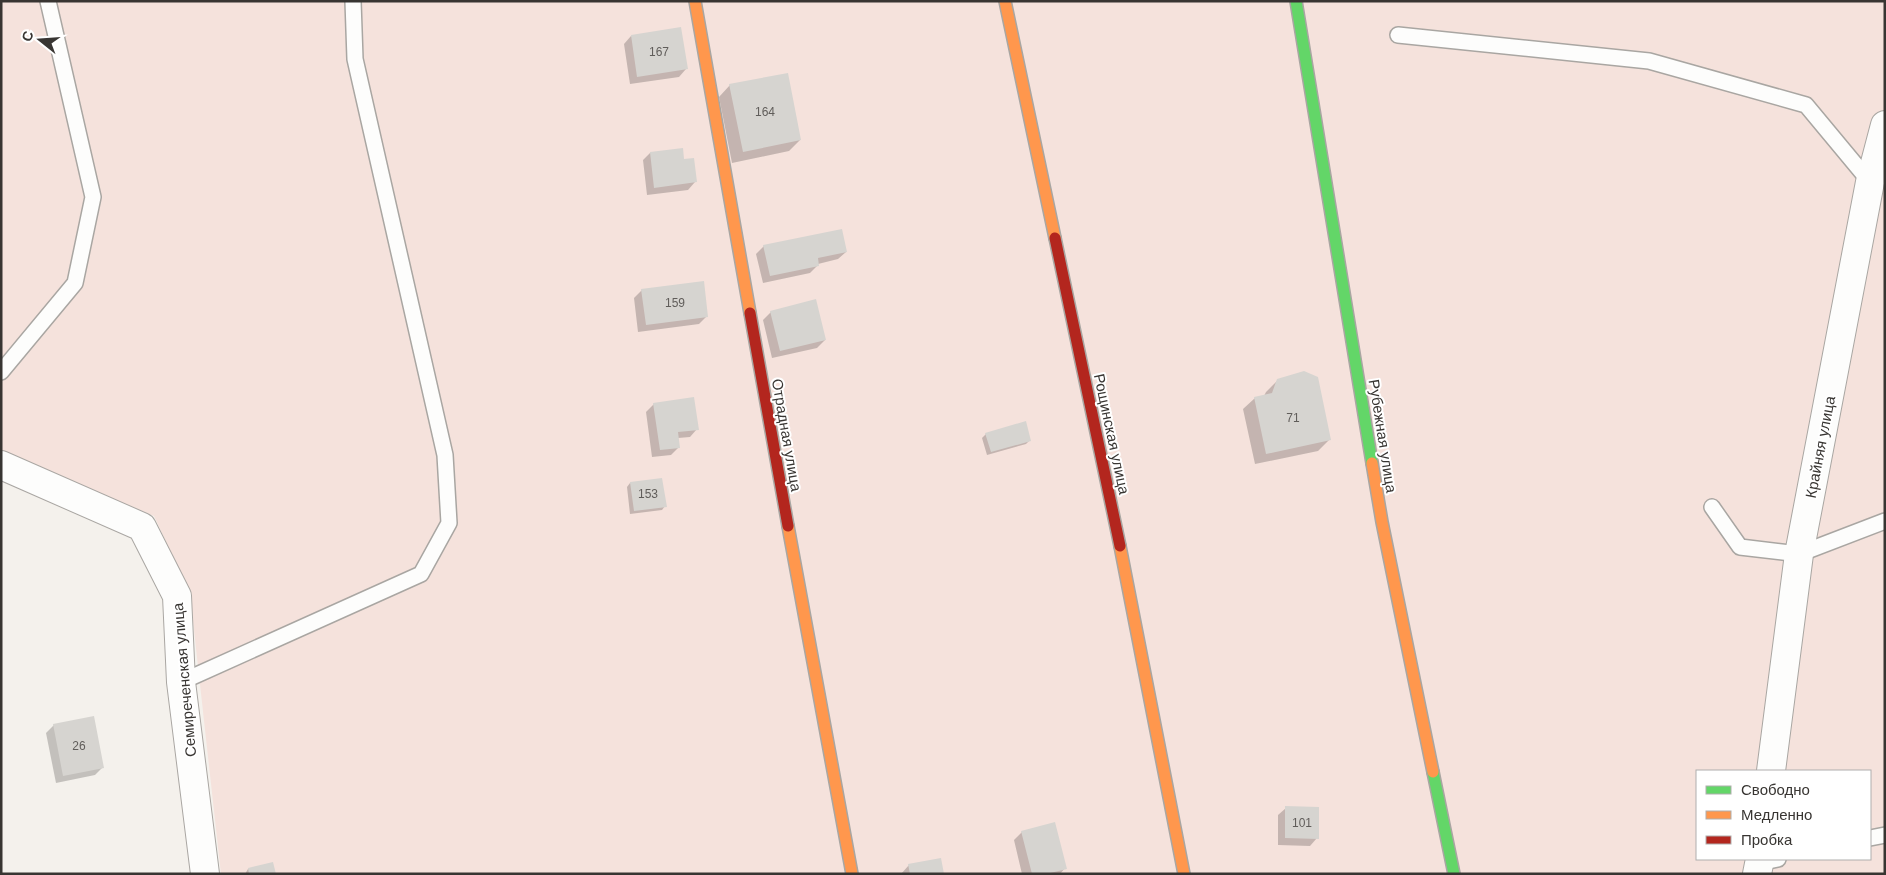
<svg xmlns="http://www.w3.org/2000/svg" width="1886" height="875" font-family="Arial,sans-serif">
	<style>
		.green { fill: #f5e2dc; fill-rule: evenodd }
		.shadow { fill: #0003 }
		.building { fill: #d6d4d0 }
		.lines { fill: none; stroke-linecap: round; stroke-linejoin: round }
		.lane-casing { stroke: #a9a6a2; stroke-width: 18 }
		.street-casing { stroke: #a9a6a2; stroke-width: 30 }
		.fast-casing { stroke: #a9a6a2; stroke-width: 14 }
		.slow-casing { stroke: #a9a6a2; stroke-width: 14 }
		.jam-casing { stroke: #a9a6a2; stroke-width: 14 }
		.lane { stroke: #fdfdfc; stroke-width: 15 }
		.street { stroke: #fdfdfc; stroke-width: 28 }
		.fast { stroke: #63d668; stroke-width: 11 }
		.slow { stroke: #ff974d; stroke-width: 11 }
		.jam { stroke: #b3261e; stroke-width: 11 }
		.labels { text-anchor: middle; dominant-baseline: central; stroke-width: 4; stroke-linejoin: round; paint-order: stroke }
		.number-label { font-size: 12px; fill: #605d5a }
		.street-label { font-size: 15px; fill: #383532; stroke: #fff }
	</style>
	<rect width="100%" height="100%" fill="#f4f1ec"/>
	<path class="green" d="M 1,1 L 1885,1 L 1885,874 L 221,874 L 190,594 L 154,516 L 1,452 ZM 1697,771 L 1870,771 L 1870,859 L 1697,859 Z"/>
	<path class="shadow" d="M 631,36 L 686,69 L 679,77 L 630,84 L 624,44 Z
		M 730,85 L 800,140 L 789,151 L 732,163 L 719,97 Z
		M 650,153 L 683,160 L 695,182 L 688,190 L 647,195 L 643,160 Z
		M 764,246 L 846,252 L 838,259 L 818,264 L 818,265 L 810,273 L 763,283 L 756,254 Z
		M 642,290 L 707,316 L 699,324 L 638,332 L 634,298 Z
		M 771,312 L 825,340 L 817,348 L 772,358 L 763,320 Z
		M 1278,380 L 1330,439 L 1318,451 L 1255,464 L 1243,409 L 1255,398 L 1264,396 L 1266,392 Z
		M 654,404 L 697,429 L 690,437 L 678,438 L 679,447 L 671,455 L 652,457 L 646,412 Z
		M 986,434 L 1030,440 L 1026,444 L 987,455 L 982,438 Z
		M 630,483 L 665,506 L 662,510 L 630,514 L 627,487 Z
		M 54,725 L 103,767 L 95,775 L 56,783 L 46,733 Z
		M 1286,808 L 1317,838 L 1310,846 L 1278,845 L 1278,815 Z
		M 1022,832 L 1065,868 L 1060,874 L 1022,874 L 1014,840 Z
		M 909,865 L 943,874 L 901,874 Z
		M 248,869 L 275,874 L 245,874 Z"/>
	<path class="building" d="M 681,27 L 688,69 L 637,77 L 631,35 Z
		M 788,73 L 801,140 L 743,152 L 729,84 Z
		M 683,148 L 684,159 L 694,158 L 697,182 L 654,188 L 650,152 Z
		M 842,229 L 847,252 L 818,258 L 819,266 L 770,276 L 763,245 Z
		M 704,281 L 708,317 L 646,325 L 641,289 Z
		M 816,299 L 826,340 L 780,351 L 770,311 Z
		M 1304,371 L 1318,377 L 1331,440 L 1266,454 L 1254,397 L 1272,393 L 1277,379 Z
		M 694,397 L 699,430 L 678,432 L 680,448 L 660,450 L 653,403 Z
		M 1026,421 L 1031,441 L 991,452 L 985,433 Z
		M 662,478 L 667,507 L 634,511 L 630,482 Z
		M 94,716 L 104,768 L 63,776 L 53,724 Z
		M 1285,806 L 1319,807 L 1319,839 L 1285,838 Z
		M 1055,822 L 1067,869 L 1046,874 L 1032,874 L 1021,831 Z
		M 941,858 L 944,874 L 910,874 L 908,864 Z
		M 273,862 L 276,874 L 249,874 L 248,868 Z"/>
	<g class="lines">
		<g class="lane-casing">
			<path id="lane" d="M 1398,35 L 1649,61 L 1806,105 L 1870,182 L 1873,181
				M 1,372 L 75,283 L 93,197 L 48,1
				M 1712,507 L 1740,547 L 1799,554 L 1885,521
				M 181,682 L 421,574 L 449,523 L 445,455 L 355,59 L 353,1
				M 1870,838 L 1885,835
				M 1759,863 L 1778,859"/>
		</g>
		<g class="street-casing">
			<path id="street" d="M 1,465 L 142,527 L 177,596 L 181,682 L 205,874
				M 1771,771 L 1799,554 L 1870,182 L 1885,125
				M 1757,874 L 1760,859"/>
		</g>
		<g class="fast-casing">
			<path id="fast" d="M 1296,1 L 1372,463
				M 1433,772 L 1454,874"/>
		</g>
		<g class="slow-casing">
			<path id="slow" d="M 695,1 L 750,313
				M 1005,1 L 1055,238
				M 1372,463 L 1382,522 L 1433,772
				M 788,526 L 852,874
				M 1120,546 L 1184,874"/>
		</g>
		<g class="jam-casing">
			<path id="jam" d="M 1055,238 L 1120,546
				M 750,313 L 788,526"/>
		</g>
		<use href="#lane" class="lane"/>
		<use href="#street" class="street"/>
		<use href="#fast" class="fast"/>
		<use href="#slow" class="slow"/>
		<use href="#jam" class="jam"/>
	</g>
	<g class="labels">
		<g class="number-label">
			<text x="659" y="52">167</text>
			<text x="765" y="112">164</text>
			<text x="675" y="303">159</text>
			<text x="1293" y="418">71</text>
			<text x="648" y="494">153</text>
			<text x="79" y="746">26</text>
			<text x="1302" y="823">101</text>
		</g>
		<g class="street-label">
			<text transform="translate(1112 434) rotate(78)">Рощинская улица</text>
			<text transform="translate(787 435) rotate(80)">Отрадная улица</text>
			<text transform="translate(1383 436) rotate(81)">Рубежная улица</text>
			<text transform="translate(1820 447) rotate(-79)">Крайняя улица</text>
			<text transform="translate(184 680) rotate(-95)">Семиреченская улица</text>
		</g>
	</g>
	<rect width="1886" height="875" fill="none" stroke="#383532" stroke-width="5"/>
	<rect x="1696" y="770" width="175" height="90" fill="#ffffff" stroke="#afaead"/>
	<rect x="1706" y="786" width="25" height="8" fill="#63d668" stroke="#afaead"/>
	<text x="1741" y="795" font-size="15" fill="#383532">Свободно</text>
	<rect x="1706" y="811" width="25" height="8" fill="#ff974d" stroke="#afaead"/>
	<text x="1741" y="820" font-size="15" fill="#383532">Медленно</text>
	<rect x="1706" y="836" width="25" height="8" fill="#b3261e" stroke="#afaead"/>
	<text x="1741" y="845" font-size="15" fill="#383532">Пробка</text>
	<g transform="translate(40 40) rotate(287)" stroke="#ffffff" stroke-width="4" paint-order="stroke">
	<path d="M0-4L9 19L0 12L-9 19Z" fill="#383532"/>
	<text y="-8" font-size="14" font-weight="bold" text-anchor="middle" fill="#383532">С</text>
	</g>
</svg>
